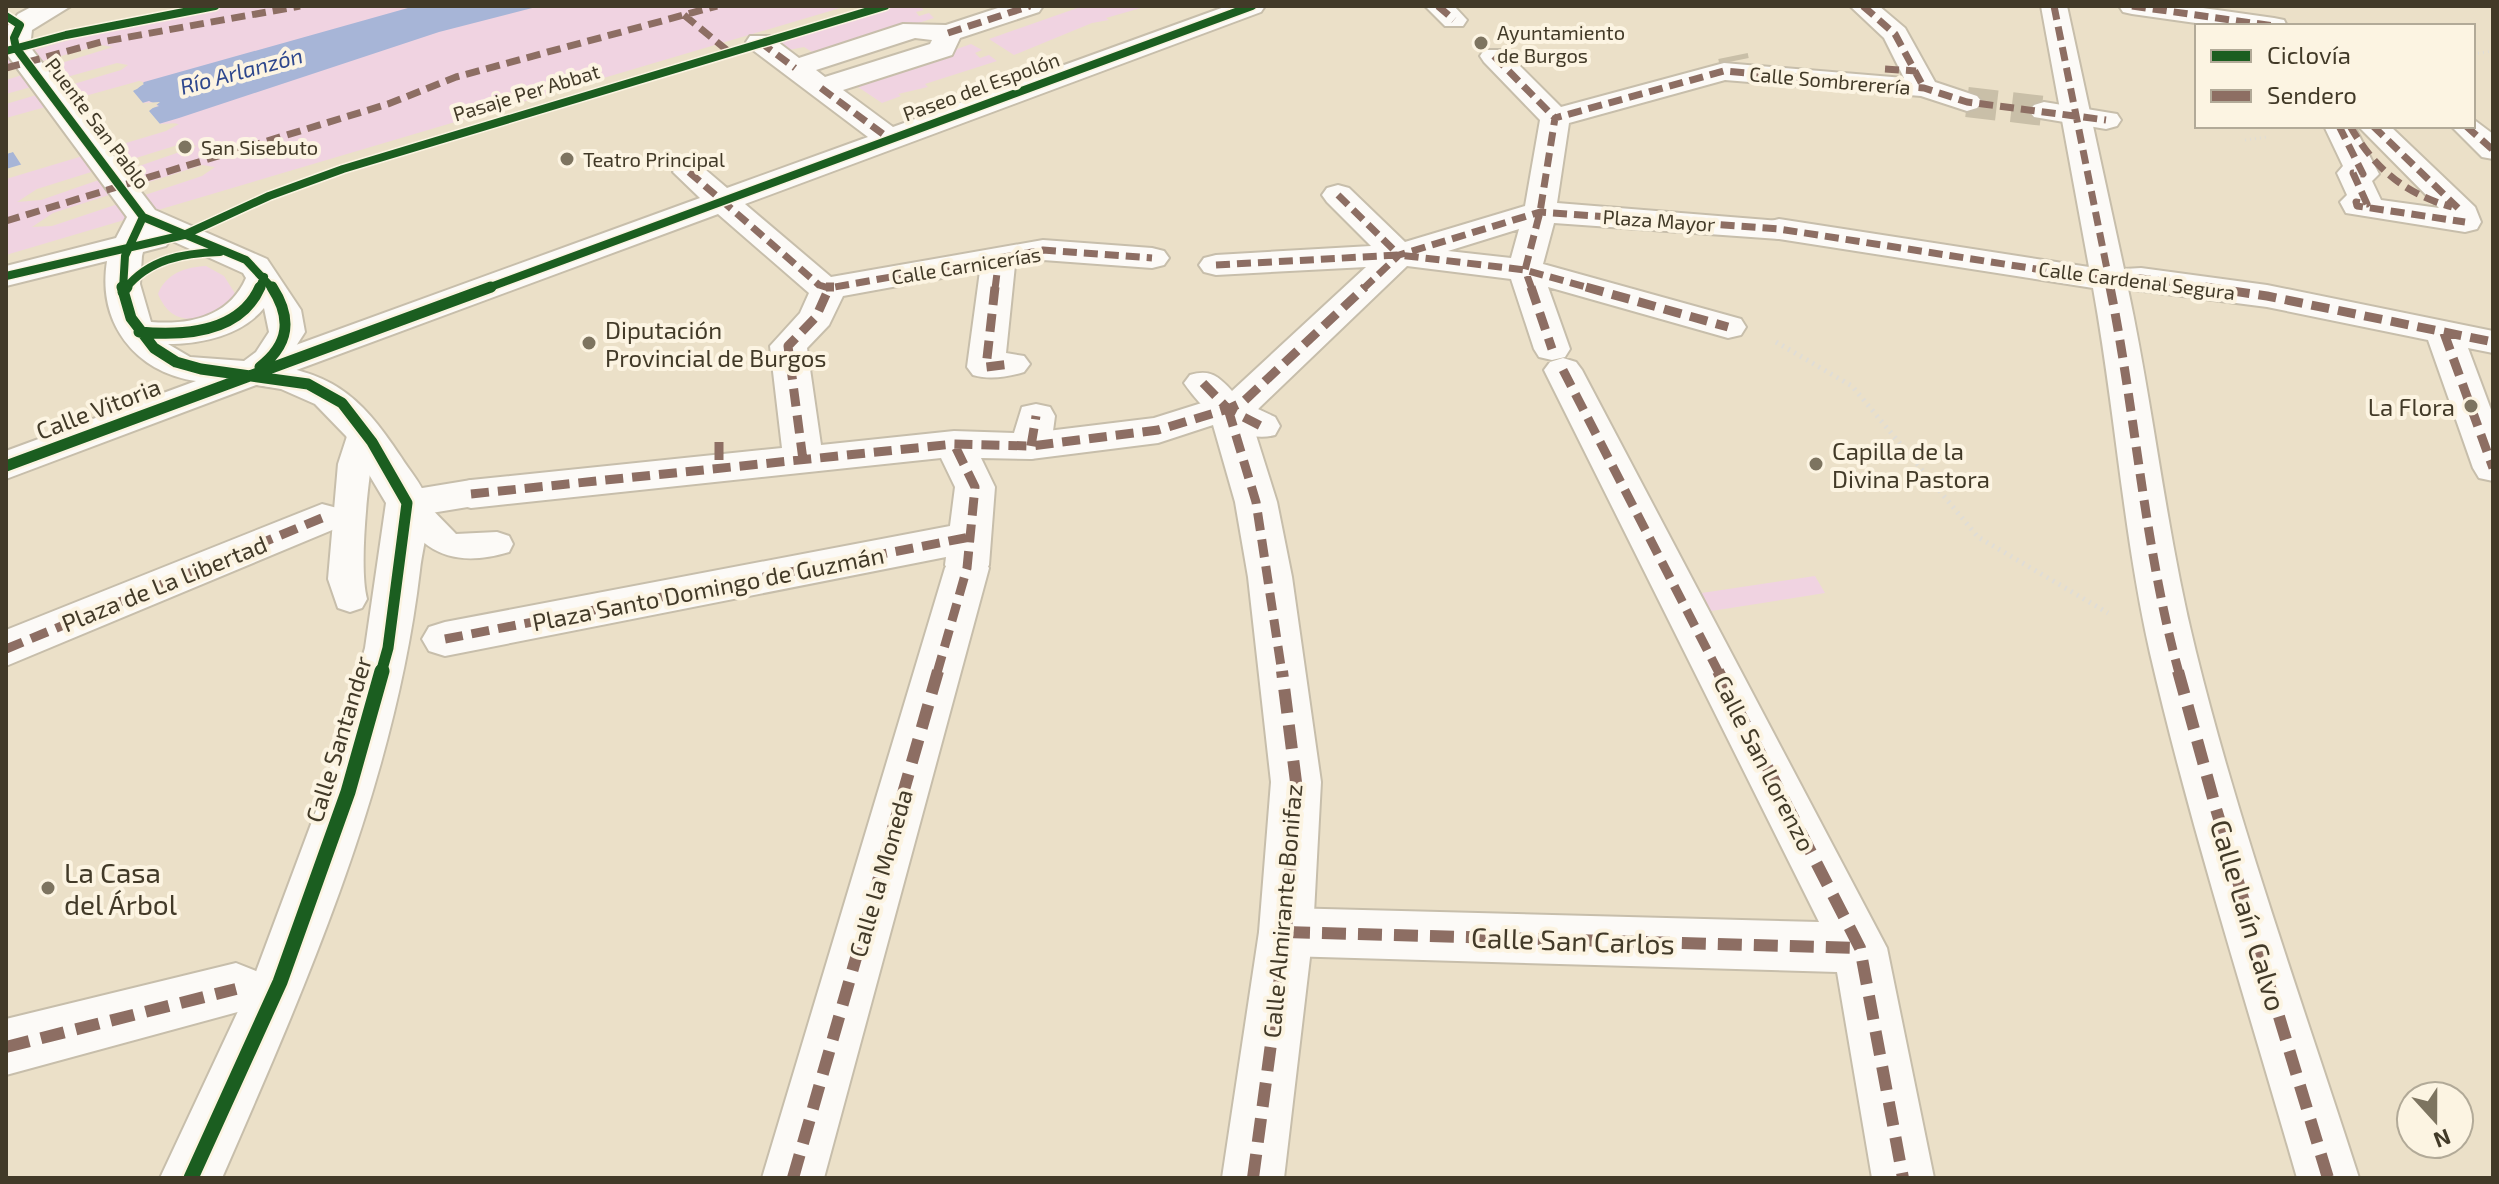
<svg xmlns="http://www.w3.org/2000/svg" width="2499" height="1184" font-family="'Exo 2',sans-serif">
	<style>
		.green { fill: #f0d3e1; fill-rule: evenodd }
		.water { fill: #a7b5d7 }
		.pier { fill: #ebe0c8 }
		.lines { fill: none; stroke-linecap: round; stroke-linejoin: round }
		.pedestrian-tunnel { stroke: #c9bfa8; stroke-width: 30; stroke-dasharray: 30 15; stroke-linecap: butt }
		.service-casing { stroke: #c7beab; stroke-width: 4 }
		.pedestrian-casing { stroke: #c7beab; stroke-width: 4 }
		.minor-casing { stroke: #c7beab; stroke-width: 4 }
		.primary-casing { stroke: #c7beab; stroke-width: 4 }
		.trunk-casing { stroke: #c7beab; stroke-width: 4 }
		.path-far1 { stroke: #e0ddd6; stroke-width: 3; stroke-dasharray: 1 4; stroke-linecap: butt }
		.path { stroke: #e0ddd6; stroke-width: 5; stroke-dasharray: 2 5; stroke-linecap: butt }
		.service { fill: #fcfaf7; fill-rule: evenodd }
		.pedestrian { fill: #fcfaf7; fill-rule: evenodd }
		.minor { fill: #fcfaf7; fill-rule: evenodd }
		.primary { fill: #fcfaf7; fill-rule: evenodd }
		.trunk { fill: #fcfaf7; fill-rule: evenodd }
		.quiet-far2 { stroke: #8d6e63; stroke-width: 7; stroke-dasharray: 14 7; stroke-linecap: butt }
		.quiet-far1 { stroke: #8d6e63; stroke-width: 9; stroke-dasharray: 18 9; stroke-linecap: butt }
		.quiet { stroke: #8d6e63; stroke-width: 12; stroke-dasharray: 24 12; stroke-linecap: butt }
		.cycleway-far2-casing { stroke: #fcf4e2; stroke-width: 11 }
		.cycleway-far1-casing { stroke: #fcf4e2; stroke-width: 16 }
		.cycleway-casing { stroke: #fcf4e2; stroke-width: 20 }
		.cycleway-far2 { stroke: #1b5e20; stroke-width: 8 }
		.cycleway-far1 { stroke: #1b5e20; stroke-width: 11 }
		.cycleway { stroke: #1b5e20; stroke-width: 15 }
		.poi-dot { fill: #7d7460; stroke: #fcf4e2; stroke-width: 3 }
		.labels { text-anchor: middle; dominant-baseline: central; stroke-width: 8; stroke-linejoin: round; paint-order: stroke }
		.far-poi-label { font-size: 20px; fill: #423a28; stroke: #fcf4e2; text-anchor: start }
		.far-street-label { font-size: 20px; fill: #423a28; stroke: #fcf4e2 }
		.far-water-label { font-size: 22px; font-style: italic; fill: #2e478d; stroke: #fcf4e2 }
		.poi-label { font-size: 24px; fill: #423a28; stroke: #fcf4e2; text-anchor: start }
		.street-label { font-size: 24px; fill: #423a28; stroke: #fcf4e2 }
		.near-poi-label { font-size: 28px; fill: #423a28; stroke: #fcf4e2; text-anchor: start }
		.near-street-label { font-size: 28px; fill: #423a28; stroke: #fcf4e2 }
	</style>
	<rect width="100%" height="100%" fill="#ebe0c8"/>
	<path class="green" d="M 224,6 L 847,6 L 6,255 L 6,179 L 166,131 L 179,124 L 160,124 L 159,106 L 143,103 L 143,82 L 139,81 L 6,118 L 6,104 L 121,70 L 128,65 L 117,63 L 6,94 L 6,80 L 113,47 L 101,45 L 6,71 L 6,58 L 90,34 ZM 184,143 L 197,146 L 41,200 L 17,202 L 37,189 ZM 202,165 L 215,167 L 202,176 L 52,226 L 32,227 L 53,213 Z
		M 895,6 L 919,6 L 924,10 L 916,12 L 919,16 L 929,13 L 934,18 L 817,55 L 804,47 L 789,50 L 777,41 L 864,15 L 867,17 Z
		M 1083,6 L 1148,6 L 1106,18 L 1109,20 L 1092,23 L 1014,55 L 989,39 Z
		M 971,44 L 982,50 L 975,53 L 980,58 L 989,55 L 997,61 L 925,84 L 928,87 L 898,94 L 901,96 L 882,103 L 855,85 Z
		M 206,266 L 224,276 L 236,295 L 229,311 C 198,319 173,329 158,294 C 166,273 186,267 206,266 Z
		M 1815,576 L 1825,593 L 1705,612 L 1695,594 Z"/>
	<path class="water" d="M 415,6 L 540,6 L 439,32 L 179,118 L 6,169 L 6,154 L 159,106 L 149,101 L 6,144 L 6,129 L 137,89 L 144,82 Z"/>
	<path class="pier" d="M 140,81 L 144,84 L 133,91 L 143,103 L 160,102 L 149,111 L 160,124 L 178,123 L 11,172 L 22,166 L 13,152 L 6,154 L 6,150 L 153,105 L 6,148 L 6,125 Z"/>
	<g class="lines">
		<path class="pedestrian-tunnel" d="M 1733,56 L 1734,61
			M 1967,102 L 2044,111"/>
		<g class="service-casing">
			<path id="service" d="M 362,421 L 373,424 L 377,431 C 369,468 358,564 367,599 L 362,608 L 350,612 L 338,608 L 328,579 L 338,464 L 351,424 Z
				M 407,492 L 418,495 L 456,534 L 497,532 L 509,536 L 513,544 L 509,552 C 452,569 421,552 391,503 L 396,495 Z"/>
		</g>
		<g class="pedestrian-casing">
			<path id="pedestrian" d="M 1004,6 L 1043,6 L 1039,12 L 960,38 L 952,55 L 843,90 L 893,127 L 1227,6 L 1265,6 L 1261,12 L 745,204 L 831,277 L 1043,240 L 1152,248 L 1164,251 L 1169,258 L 1164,265 L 1152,268 L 1043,260 L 1015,265 L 1006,353 L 1024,356 L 1030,364 L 1024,372 C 1007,377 990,380 973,375 L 967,367 L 980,271 L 843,296 L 829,325 L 807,348 L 821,445 L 954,431 L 1014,433 L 1022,407 L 1036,404 L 1050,407 L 1055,416 L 1051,446 L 1045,455 L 1031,459 L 981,458 L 995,487 L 989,565 L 982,576 L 967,580 L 952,576 L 945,565 L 946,557 L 445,656 L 429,651 L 422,639 L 429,627 L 445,622 L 950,526 L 955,487 L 941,458 L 471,508 L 456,504 L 450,494 L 456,484 L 471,480 L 782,448 L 770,346 L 800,313 L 809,293 L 718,214 L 264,382 L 251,386 L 238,382 L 232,374 L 238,366 L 700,198 L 673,172 L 678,165 L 700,165 L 727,188 L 868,137 L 750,48 L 746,42 L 750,36 L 770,36 L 799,58 L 903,24 L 946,25 ZM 915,38 L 932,40 L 930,44 L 825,77 L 816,70 Z
				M 1425,6 L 1454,6 L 1467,20 L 1463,26 L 1445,26 Z
				M 1850,6 L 1879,6 L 1905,28 L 1935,82 L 1977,96 L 1982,102 L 1977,108 L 1967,111 L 1921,96 L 1725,80 L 1569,123 L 1557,203 L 1791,222 L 1796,229 L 1791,236 L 1779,239 L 1554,223 L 1543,264 L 1741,319 L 1746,327 L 1741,335 L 1728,338 L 1548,287 L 1570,349 L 1565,357 L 1552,360 L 1539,357 L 1534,349 L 1511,279 L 1407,266 L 1258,409 L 1275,417 L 1280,426 L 1275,435 C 1239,445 1203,411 1184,383 L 1190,375 C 1210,369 1218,376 1232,391 L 1366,267 L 1216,275 L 1204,272 L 1199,265 L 1204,258 L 1216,255 L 1371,246 L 1327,202 L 1322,195 L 1327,188 L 1338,185 L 1349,188 L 1405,242 L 1525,206 L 1540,120 L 1484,62 L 1480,56 L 1484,50 L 1504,50 L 1561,107 L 1724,63 L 1904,78 L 1884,38 ZM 1519,229 L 1511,258 L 1448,251 Z
				M 2044,102 L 2117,114 L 2121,120 L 2117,126 L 2106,129 L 2034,117 L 2029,111 L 2034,105 Z
				M 2324,126 L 2354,126 L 2379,174 L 2372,181 L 2381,200 L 2439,208 L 2358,126 L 2390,126 L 2475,207 L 2481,222 L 2477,229 L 2465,232 L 2346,213 L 2340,202 L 2347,195 L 2337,173 L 2343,166 Z
				M 1563,358 L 1576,362 L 1582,370 L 1887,948 L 1934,1178 L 1872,1178 L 1837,972 L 1286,956 L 1267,949 L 1259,932 L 1267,915 L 1286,908 L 1819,922 L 1544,370 L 1550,362 Z
				M 322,504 L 337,508 L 343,518 L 337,528 L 6,666 L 6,630 Z
				M 236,963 L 256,971 L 264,989 L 256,1007 L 6,1075 L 6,1019 Z"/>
		</g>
		<g class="minor-casing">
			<path id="minor" d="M 2041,6 L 2067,6 L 2124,269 L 2141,268 L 2267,285 L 2493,331 L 2493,353 L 2468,348 L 2493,415 L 2493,481 L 2479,478 L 2473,468 L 2428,340 L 2267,307 L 2128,289 C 2154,410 2166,532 2196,652 C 2240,830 2303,1004 2359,1178 L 2297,1178 C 2247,1004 2191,830 2150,653 C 2123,533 2115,409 2093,288 L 1779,239 L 1767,236 L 1762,229 L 1767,222 L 1779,219 L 2089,267 Z
				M 2119,6 L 2189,6 L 2274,18 L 2284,20 L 2287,26 L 2217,26 L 2132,14 L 2123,12 Z
				M 2473,119 L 2493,134 L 2493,159 L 2482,157 L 2451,126 L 2473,126 Z
				M 1243,390 L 1257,393 L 1262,402 L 1257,411 L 1249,413 L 1277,502 L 1292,577 L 1321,782 L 1313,932 L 1284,1178 L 1222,1178 L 1259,932 L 1271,782 L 1248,577 L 1235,502 L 1213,425 L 1158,443 L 1031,459 L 1017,455 L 1011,446 L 1017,437 L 1031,433 L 1154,418 Z
				M 471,480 L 486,484 L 492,494 L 486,504 L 407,517 L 392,513 L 386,503 L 392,493 Z
				M 967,552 L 982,557 L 989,568 L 824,1178 L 762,1178 L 945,568 L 952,557 Z"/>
		</g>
		<g class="primary-casing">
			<path id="primary" d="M 251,362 C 330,371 358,392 401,457 C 409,470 422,484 426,498 C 432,518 422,550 420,570 C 395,783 307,983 222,1178 L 160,1178 L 254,977 L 323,792 L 365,648 L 386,503 L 346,436 L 315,404 L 281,389 L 238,382 L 232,374 L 238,366 Z"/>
		</g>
		<g class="trunk-casing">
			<path id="trunk" d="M 33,6 L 71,6 L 32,30 L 30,47 L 155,210 L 267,259 L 301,310 L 305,332 L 282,368 L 264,382 L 6,479 L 6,451 L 196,381 C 135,372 97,323 107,261 L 6,286 L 6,266 L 116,238 L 127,217 L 6,53 L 6,28 L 18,14 ZM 170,240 L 243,273 L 246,278 C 229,317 190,325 151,322 L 140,284 L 142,256 L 143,252 L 166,246 ZM 264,308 L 269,332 L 256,352 L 244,361 L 190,357 L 168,344 C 202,344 242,335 264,308 Z"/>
		</g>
		<path class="path-far1" d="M 2473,54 L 2493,51
			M 2245,140 L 2267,137"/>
		<path class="path" d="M 1776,342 L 1852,386 L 1978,537 L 2108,613"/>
		<use href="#service" class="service"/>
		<use href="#pedestrian" class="pedestrian"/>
		<use href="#minor" class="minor"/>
		<use href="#primary" class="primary"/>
		<use href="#trunk" class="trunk"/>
		<path class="quiet-far2" d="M 1438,6 L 1454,20
			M 1863,6 L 1895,34 L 1924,88
			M 2054,6 L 2111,289
			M 2132,6 L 2274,26
			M 684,15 L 728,51
			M 948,33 L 1030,6
			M 760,42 L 795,68
			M 1494,56 L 1555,118
			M 6,68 L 101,42 L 300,6
			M 1885,69 L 1916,71
			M 821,88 L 891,140
			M 2339,126 L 2363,174 L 2353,173 L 2367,204 L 2356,202 L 2357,206 L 2465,222
			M 2350,126 C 2374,168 2405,194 2452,207
			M 2373,126 L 2458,208
			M 2466,126 L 2493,150
			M 689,172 L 819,285 L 829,288 L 1043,250 L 1152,258
			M 1338,195 L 1399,255
			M 6,221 L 388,104 L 456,77 L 717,6
			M 1216,265 L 1399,255 L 1525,270 L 1593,289
			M 995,289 L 999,257
			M 1363,289 L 1399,255 L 1540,212 L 1779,229 L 2107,280 L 2141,278 L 2219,289
			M 1532,289 L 1525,270 L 1540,212 L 1555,118 L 1724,71 L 1924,88 L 1967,102 L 2106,120"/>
		<path class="quiet-far1" d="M 826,287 L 834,287
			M 995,287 L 986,367 L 1011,364
			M 1531,287 L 1552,349
			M 1586,287 L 1728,327
			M 2110,287 C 2136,415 2144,547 2179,673
			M 2205,287 L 2267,296 L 2493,342
			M 2444,333 L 2493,468
			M 1563,370 L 1719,673
			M 1203,383 L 1228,409 L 1261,426
			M 1228,409 L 1256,502 L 1282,673
			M 719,442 L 719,469
			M 1031,446 L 1036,416
			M 803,460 L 788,346 L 816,317 L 829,288
			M 471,494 L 954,444 L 1031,446 L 1158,430 L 1228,409 L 1243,402 L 1365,287
			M 445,639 L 970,537
			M 6,649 L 322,518
			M 937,673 L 967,568 L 975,487 L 954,444"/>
		<path class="quiet" d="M 1718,671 L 1860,948 L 1903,1178
			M 2178,671 L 2216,809 L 2328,1178
			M 1286,932 L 1860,948
			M 6,1047 L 236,989
			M 793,1178 L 938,671
			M 1253,1178 L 1286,932 L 1296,782 L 1282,671"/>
		<g class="cycleway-far2-casing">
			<path id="cycleway-far2" d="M 6,16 L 20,25 L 14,38 L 16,48 L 143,217
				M 6,51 L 66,35 L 215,6
				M 143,217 L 246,260 L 273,289
				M 6,276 L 184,235 L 269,196 L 343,169 L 885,6
				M 123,289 L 125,256 L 143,217
				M 125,289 C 149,259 183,253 220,252
				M 259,289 L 264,277
				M 485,289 L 1252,6"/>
		</g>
		<g class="cycleway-far1-casing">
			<path id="cycleway-far1" d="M 122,287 L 131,318 L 154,348 L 176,362 L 201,369 L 308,384 L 342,403 L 372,442 L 407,503 L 388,648 L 381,673
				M 123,292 L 127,287
				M 139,332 C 182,336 240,333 260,287
				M 260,367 C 290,344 292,318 272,287
				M 6,466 L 491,287"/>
		</g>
		<g class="cycleway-casing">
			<path id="cycleway" d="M 191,1178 L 280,982 L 348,792 L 382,671"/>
		</g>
		<use href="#cycleway-far2" class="cycleway-far2"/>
		<use href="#cycleway-far1" class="cycleway-far1"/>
		<use href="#cycleway" class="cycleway"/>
	</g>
	<g class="poi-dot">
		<circle cx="1481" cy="43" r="8"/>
		<circle cx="185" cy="147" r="8"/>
		<circle cx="567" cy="159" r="8"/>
		<circle cx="589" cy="343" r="8"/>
		<circle cx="2471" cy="406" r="8"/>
		<circle cx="1816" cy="464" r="8"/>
		<circle cx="48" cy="888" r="8"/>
	</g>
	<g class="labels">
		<g class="far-poi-label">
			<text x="1497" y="32">Ayuntamiento<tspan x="1497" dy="23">de Burgos</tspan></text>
			<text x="201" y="147">San Sisebuto</text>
			<text x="583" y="159">Teatro Principal</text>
		</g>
		<g class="far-street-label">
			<text transform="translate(1830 80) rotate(5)">Calle Sombrerería</text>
			<text transform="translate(981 86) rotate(-20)">Paseo del Espolón</text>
			<text transform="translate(526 92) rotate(-17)">Pasaje Per Abbat</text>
			<text transform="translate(98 123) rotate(53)">Puente San Pablo</text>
			<text transform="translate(1659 220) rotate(4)">Plaza Mayor</text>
			<text transform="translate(966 265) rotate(-9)">Calle Carnicerías</text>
			<text transform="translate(2137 280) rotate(7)">Calle Cardenal Segura</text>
		</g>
		<g class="far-water-label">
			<text transform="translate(241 70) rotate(-15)">Río Arlanzón</text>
		</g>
		<g class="poi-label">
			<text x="605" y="329">Diputación<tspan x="605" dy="28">Provincial de Burgos</tspan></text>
			<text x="2455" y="406" text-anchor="end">La Flora</text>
			<text x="1832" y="450">Capilla de la<tspan x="1832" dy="28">Divina Pastora</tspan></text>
		</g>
		<g class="street-label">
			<text transform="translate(98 408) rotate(-21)">Calle Vitoria</text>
			<text transform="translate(164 583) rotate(-22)">Plaza de La Libertad</text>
			<text transform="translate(708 588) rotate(-11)">Plaza Santo Domingo de Guzmán</text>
			<text transform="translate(338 739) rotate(-73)">Calle Santander</text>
			<text transform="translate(1765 763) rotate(63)">Calle San Lorenzo</text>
			<text transform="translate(880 873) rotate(-74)">Calle la Moneda</text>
			<text transform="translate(1282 911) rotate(-85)">Calle Almirante Bonifaz</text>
		</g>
		<g class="near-poi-label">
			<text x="64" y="872">La Casa<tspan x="64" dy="32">del Árbol</tspan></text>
		</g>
		<g class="near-street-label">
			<text transform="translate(2249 915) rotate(73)">Calle Laín Calvo</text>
			<text transform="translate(1573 940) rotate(2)">Calle San Carlos</text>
		</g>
	</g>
	<rect width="2499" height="1184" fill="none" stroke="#423a28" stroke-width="16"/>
	<rect x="2195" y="24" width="280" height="104" fill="#fcf4e2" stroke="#b2aa98" stroke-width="2"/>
	<rect x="2211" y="50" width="40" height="12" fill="#1b5e20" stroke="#b2aa98" stroke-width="2"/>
	<text x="2267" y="64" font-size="24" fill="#423a28">Ciclovía</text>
	<rect x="2211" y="90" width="40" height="12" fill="#8d6e63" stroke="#b2aa98" stroke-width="2"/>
	<text x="2267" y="104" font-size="24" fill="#423a28">Sendero</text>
	<g transform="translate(2435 1120) rotate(159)"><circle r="38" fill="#fcf4e2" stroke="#b2aa98" stroke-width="2"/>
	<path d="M0-6L14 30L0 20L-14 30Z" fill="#7d7460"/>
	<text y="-12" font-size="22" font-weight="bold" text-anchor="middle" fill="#423a28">N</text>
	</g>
</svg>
